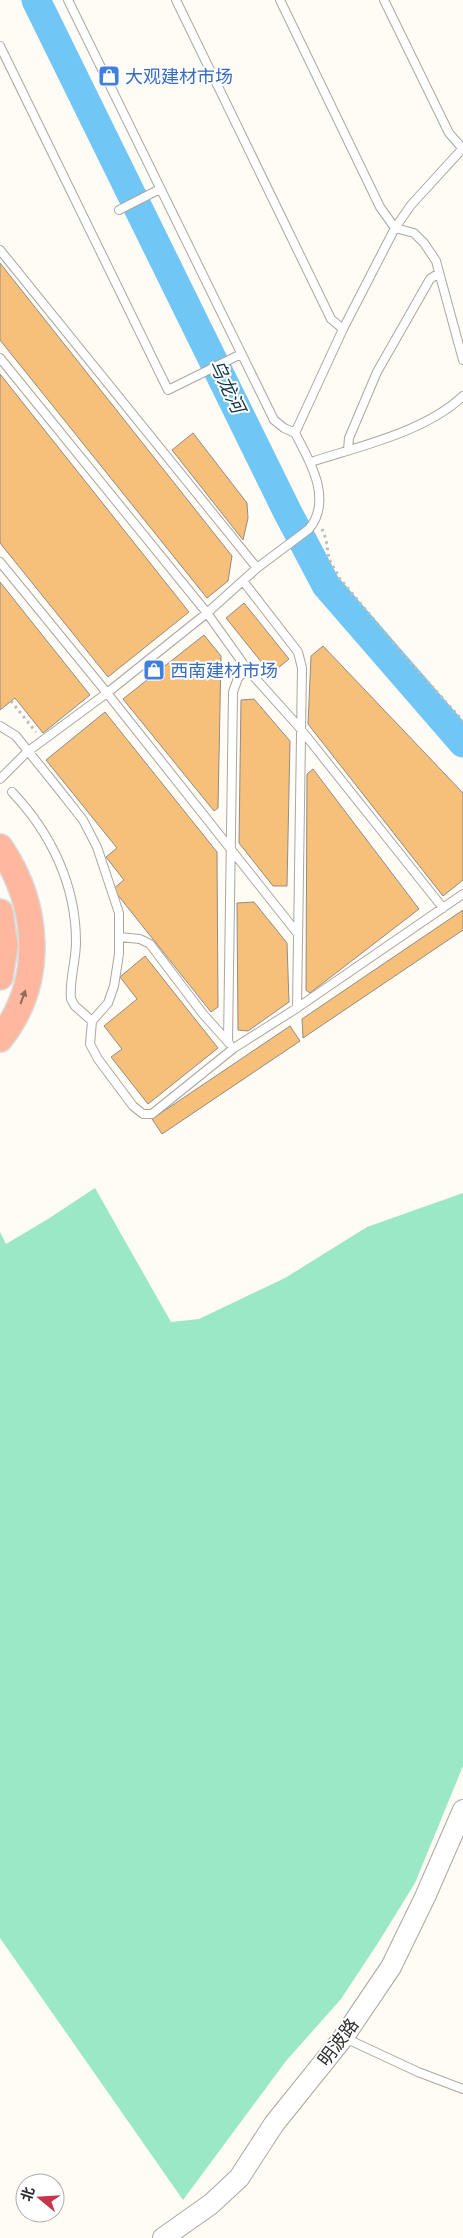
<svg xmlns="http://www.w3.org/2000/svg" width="463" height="2238" font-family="Roboto,'Noto Sans SC',sans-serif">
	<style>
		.green { fill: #9be9c4 }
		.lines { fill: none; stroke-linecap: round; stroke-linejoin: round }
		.river { stroke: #70c6f5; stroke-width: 29 }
		.building { fill: #f6bf7a; stroke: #918c86 }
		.service-casing { stroke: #aba7a1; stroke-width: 10 }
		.tertiary-casing { stroke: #aba7a1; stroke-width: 22 }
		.primary-casing { stroke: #dadad9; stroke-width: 28 }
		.path { stroke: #bfbcb7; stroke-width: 3; stroke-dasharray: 2.5 4; stroke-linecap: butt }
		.service { stroke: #fff; stroke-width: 8 }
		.tertiary { stroke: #fff; stroke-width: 20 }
		.primary { stroke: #ffb7a0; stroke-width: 25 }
		.oneway { fill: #8e6c61 }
		.labels { text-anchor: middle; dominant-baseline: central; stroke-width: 4; stroke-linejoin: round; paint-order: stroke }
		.shop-label { font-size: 18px; fill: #366cbe; stroke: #fff; text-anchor: start }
		.street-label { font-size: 18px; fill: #312f2d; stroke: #fff }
		.water-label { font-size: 19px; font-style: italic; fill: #0f3649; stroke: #fff }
	</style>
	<rect width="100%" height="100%" fill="#fffbf5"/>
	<path class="green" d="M 95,1188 L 171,1322 L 199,1319 L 285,1278 L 367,1227 L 463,1193 L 463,1766 L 415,1883 L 378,1943 L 341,1999 L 286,2061 L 183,2200 L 0,1938 L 0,1232 L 6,1244 L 48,1219 Z"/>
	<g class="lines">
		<path class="river" d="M 36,0 L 287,511 L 326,585 L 463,743"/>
	</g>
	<path class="building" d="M 0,263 L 232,556 L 228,581 L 207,598 L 0,340 Z
		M 0,374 L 189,612 L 108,677 L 0,543 Z
		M 193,433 L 247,503 L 248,518 L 243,540 L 172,450 Z
		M 0,582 L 90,695 L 43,733 L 15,698 L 0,710 Z
		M 244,603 L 289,659 L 271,674 L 226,618 Z
		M 204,635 L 221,656 L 218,808 L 214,811 L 123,699 Z
		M 323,646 L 463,793 L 463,880 L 443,896 L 308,724 L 311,656 Z
		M 254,699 L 290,741 L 287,886 L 273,886 L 239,843 L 241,700 Z
		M 105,712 L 217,852 L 218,1007 L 211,1012 L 113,889 L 124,880 L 106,857 L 117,848 L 46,760 Z
		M 313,769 L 419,909 L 310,993 L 306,990 L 307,774 Z
		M 254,902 L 287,943 L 289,1002 L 248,1031 L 238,1030 L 237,903 Z
		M 463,910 L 463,930 L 303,1038 L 302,1019 Z
		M 145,956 L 218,1048 L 148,1104 L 111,1057 L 122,1049 L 104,1026 L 137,999 L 120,977 Z
		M 290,1026 L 300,1041 L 162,1134 L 152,1119 Z"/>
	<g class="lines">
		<g class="service-casing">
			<path id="service" d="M 68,0 L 274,420 L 284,428 L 295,433
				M 176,0 L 331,319 L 343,329
				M 280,0 L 380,207 L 395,228 L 414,233 L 424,243 L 436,261 L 463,360
				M 384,0 L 449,133 L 462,148
				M 0,46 L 168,390 L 241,354
				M 119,210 L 160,189
				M 0,250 L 257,568
				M 0,358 L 207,613 L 247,669 L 299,727 L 443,908
				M 348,450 L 349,438 L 377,372 L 430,279 L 439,273
				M 311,462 C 360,446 425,432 463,396
				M 0,562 L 107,693 L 298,934
				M 243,581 L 298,652 L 302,668 L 297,1008
				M 0,726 L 16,736 L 57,787 L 83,820 L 97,847 L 119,913 L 119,954 L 114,986 L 108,1003 L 92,1021 L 90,1044 L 98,1059 L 133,1106 L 143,1114 L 152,1114 L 234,1048 L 297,1008 L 463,894
				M 0,779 L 27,752 L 107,693 L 207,613 L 257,568 L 309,529 C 333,500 310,461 295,433 L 343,329 L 395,228 L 411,205 L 463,148
				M 12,792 C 51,833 76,885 76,942 C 76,961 69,981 71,999 L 75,1006 L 92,1021
				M 119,937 L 140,939 L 150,944 L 203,1014 L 229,1043
				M 228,1042 L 233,692 L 238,678 L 247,669
				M 345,2038 L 418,2072 L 463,2089"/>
		</g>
		<g class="tertiary-casing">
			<path id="tertiary" d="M 163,2238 L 211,2204 L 239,2178 L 274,2124 L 343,2038 L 391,1967 L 425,1897 L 463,1810"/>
		</g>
		<g class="primary-casing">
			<path id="primary" d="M 0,847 C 40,906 45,982 0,1039
				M 0,912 L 5,946 L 0,977"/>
		</g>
		<path class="path" d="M 322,529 L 326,539 L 329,559 L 340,579 L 402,653 L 463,721
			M 11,701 L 36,732"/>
		<use href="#service" class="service"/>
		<use href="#tertiary" class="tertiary"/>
		<use href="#primary" class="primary"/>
	</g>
	<defs><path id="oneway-solid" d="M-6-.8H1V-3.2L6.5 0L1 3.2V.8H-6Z" transform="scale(1.25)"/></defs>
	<use class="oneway" href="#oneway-solid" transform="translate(23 997) rotate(-70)"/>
	<defs>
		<g id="shop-square" transform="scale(1.125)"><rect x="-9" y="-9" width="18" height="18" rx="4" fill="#3f7fe0" stroke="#fff"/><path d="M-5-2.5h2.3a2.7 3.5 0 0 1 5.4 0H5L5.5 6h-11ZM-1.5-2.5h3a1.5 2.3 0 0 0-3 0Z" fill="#fff"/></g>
	</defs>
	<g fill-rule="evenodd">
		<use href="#shop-square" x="109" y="76"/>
		<use href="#shop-square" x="154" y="670"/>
	</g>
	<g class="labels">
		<g class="shop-label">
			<text x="125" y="76">大观建材市场</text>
			<text x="170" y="670">西南建材市场</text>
		</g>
		<g class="street-label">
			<text transform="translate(338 2042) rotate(-53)">明波路</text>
		</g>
		<g class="water-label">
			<text transform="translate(227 386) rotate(64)">乌龙河</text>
		</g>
	</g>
	<g transform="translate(40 2198) rotate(288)"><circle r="24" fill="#ffffff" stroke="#adacab"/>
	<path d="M0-4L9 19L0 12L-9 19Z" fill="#c6354c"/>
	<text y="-8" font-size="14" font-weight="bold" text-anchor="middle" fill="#312f2d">北</text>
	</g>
</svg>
